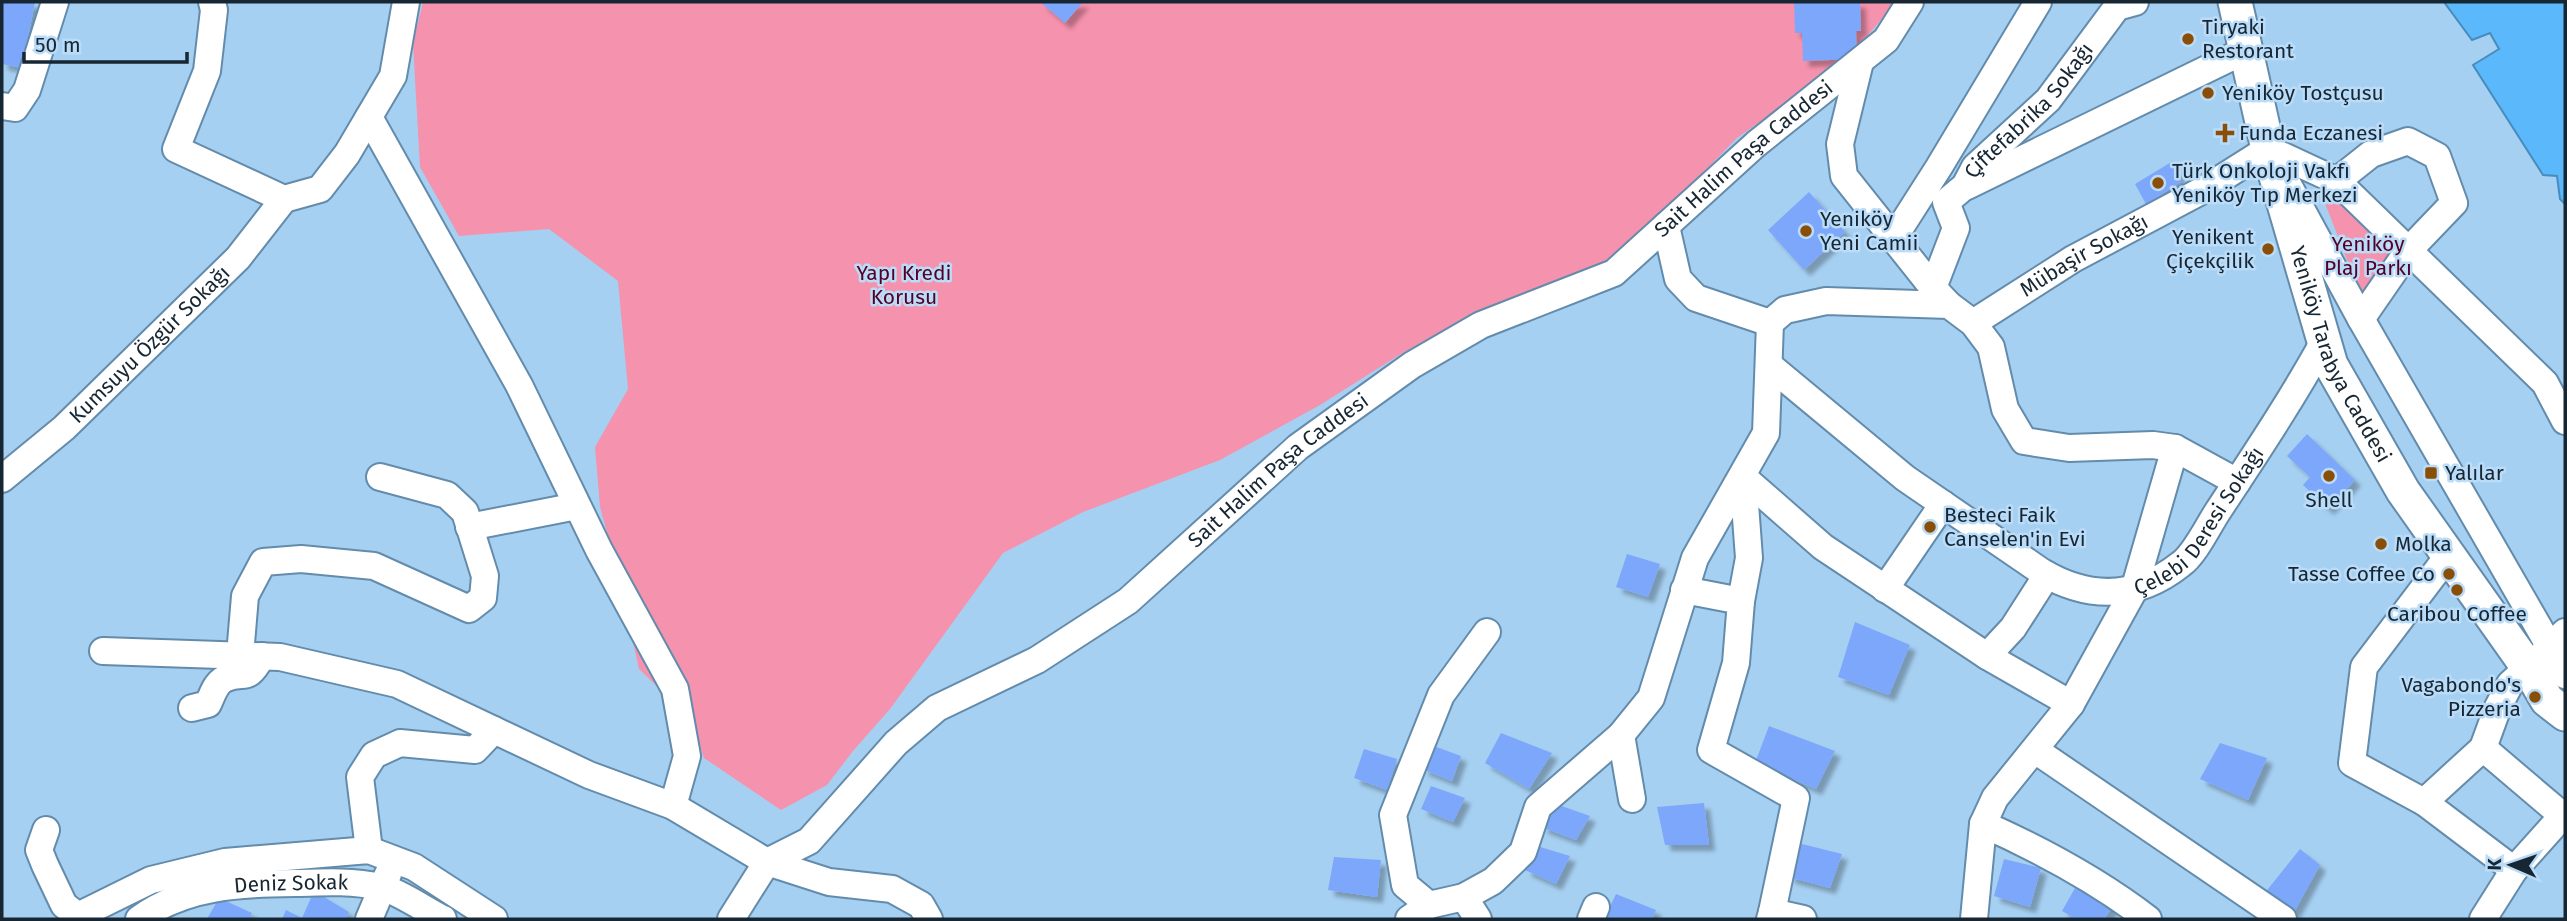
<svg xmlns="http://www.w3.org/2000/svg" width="2567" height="921" font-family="'Fira Sans',sans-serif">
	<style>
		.green { fill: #f592ad }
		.water { fill: #5bb8fa; stroke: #468cbe; stroke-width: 2 }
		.building { fill: #7ca7fb; filter: url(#shadow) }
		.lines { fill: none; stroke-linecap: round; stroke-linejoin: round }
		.minor-casing { stroke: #638bab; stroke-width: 30 }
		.major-casing { stroke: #638bab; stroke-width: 37 }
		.minor { stroke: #fff; stroke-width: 26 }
		.major { stroke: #fff; stroke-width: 33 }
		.poi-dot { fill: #894f08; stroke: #badcf8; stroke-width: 2.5 }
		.labels { text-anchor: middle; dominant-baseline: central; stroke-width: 5; stroke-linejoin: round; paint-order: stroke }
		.poi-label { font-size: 21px; fill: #162633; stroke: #badcf8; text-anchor: start }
		.street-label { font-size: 21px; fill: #162633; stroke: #badcf8 }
		.park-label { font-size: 21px; fill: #520024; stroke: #badcf8 }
	</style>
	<defs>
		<filter id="shadow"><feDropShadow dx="6" dy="6" stdDeviation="2" flood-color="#0004"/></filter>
	</defs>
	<rect width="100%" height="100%" fill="#a6d0f2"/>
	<path class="green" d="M 423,2 L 1896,2 L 1847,60 L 1737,138 L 1617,260 L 1548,309 L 1475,313 L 1404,352 L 1320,405 L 1220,460 L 1083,512 L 1003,553 L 890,709 L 853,751 L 827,785 L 781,810 L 704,758 L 691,719 L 639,669 L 618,573 L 600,507 L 595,447 L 628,389 L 618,281 L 549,229 L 459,236 L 420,167 L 413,43 Z
		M 2309,162 L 2397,253 L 2363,301 Z"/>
	<path class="water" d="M 2444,2 L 2565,2 L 2565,204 L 2560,199 L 2557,176 L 2543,175 L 2473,65 L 2499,49 L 2490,33 L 2472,40 Z"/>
	<path class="building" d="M 2,2 L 35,2 L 22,68 L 2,64 Z
		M 1040,2 L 1083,2 L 1065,23 Z
		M 1794,2 L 1860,2 L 1861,31 L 1856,31 L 1857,59 L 1803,61 L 1802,33 L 1795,33 Z
		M 2173,161 L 2181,182 L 2146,204 L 2135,184 Z
		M 1809,192 L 1845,232 L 1804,270 L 1768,230 Z
		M 2307,434 L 2355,480 L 2328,509 L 2303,485 L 2310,477 L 2287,456 Z
		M 1627,554 L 1660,564 L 1648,597 L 1616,587 Z
		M 1855,622 L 1910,645 L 1889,695 L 1838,677 Z
		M 1769,726 L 1835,751 L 1816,789 L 1755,763 Z
		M 1501,733 L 1552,753 L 1529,789 L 1485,763 Z
		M 2220,743 L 2267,758 L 2248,800 L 2200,779 Z
		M 1431,745 L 1461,756 L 1452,781 L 1422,769 Z
		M 1364,749 L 1397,759 L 1387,790 L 1354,778 Z
		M 1431,786 L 1465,798 L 1453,822 L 1421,809 Z
		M 1553,803 L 1590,816 L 1576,840 L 1541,827 Z
		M 1704,803 L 1709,845 L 1665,845 L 1657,807 Z
		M 1798,843 L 1842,854 L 1830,888 L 1788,877 Z
		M 1537,846 L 1570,856 L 1556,884 L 1525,870 Z
		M 2300,849 L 2320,865 L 2293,914 L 2264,894 Z
		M 1334,857 L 1381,860 L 1377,897 L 1328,890 Z
		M 2004,859 L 2041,868 L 2030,907 L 1994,896 Z
		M 2079,881 L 2116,902 L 2104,919 L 2076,919 L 2062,911 Z
		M 314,891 L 349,912 L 346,919 L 282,919 L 286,910 L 302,918 Z
		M 1616,894 L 1656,910 L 1652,919 L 1604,919 Z
		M 219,898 L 252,913 L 249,919 L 207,919 Z"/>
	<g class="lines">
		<g class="minor-casing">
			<g id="minor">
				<path d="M 212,2 L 214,10 L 207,71 L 176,149 L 284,199 L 320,189 L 347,154 L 393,76 L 406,2"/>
				<path d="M 1860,62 L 1840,144 L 1844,176 L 1933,288"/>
				<path d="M 2,106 L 15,108 L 27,90 L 55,2"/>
				<path d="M 369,117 L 519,385 L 599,550 L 675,689 L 687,756 L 673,806"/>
				<path d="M 2268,149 L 2337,181 L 2545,383 L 2565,421"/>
				<path d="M 2286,181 L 2361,319 L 2550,647 L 2565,632"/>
				<path d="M 2337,181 L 2371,154 L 2408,141 L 2437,156 L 2454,203 L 2408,251 L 2361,319"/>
				<path d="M 1967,186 L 2246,50"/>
				<path d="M 1666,226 L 1678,279 L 1696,298 L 1770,323"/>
				<path d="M 1893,239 L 1939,167 L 2038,2"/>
				<path id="s1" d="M 1949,305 L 1933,288 L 1956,228 L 1946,202 L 1965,186 L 1975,167 L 2048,100 L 2117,7 L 2135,2"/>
				<path id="s2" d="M 1973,323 L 2073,259 L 2203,190 L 2268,149"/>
				<path id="s3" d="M 1770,366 L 1905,478 L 2042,572 C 2089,600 2137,599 2181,564 C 2195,554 2208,526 2218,511 C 2254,456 2291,401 2323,343"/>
				<path d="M 2175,448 L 2237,482"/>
				<path d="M 1743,477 L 1823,547 L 1987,656 L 2013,628 L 2047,575"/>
				<path id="s4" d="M 2,479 L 64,428 L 238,258 L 284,199"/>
				<path d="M 469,527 L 577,506"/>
				<path d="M 2448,556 L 2364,667 L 2352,763 L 2424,802 L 2483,748 L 2498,707 L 2510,684 L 2550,647 L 2565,675"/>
				<path d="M 1885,589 L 1943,504"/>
				<path d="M 1684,590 L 1741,601 L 1736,663 L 1711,750 L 1796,798 L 1772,912"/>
				<path d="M 1741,601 L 1749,558 L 1743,477"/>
				<path d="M 1487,632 L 1441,695 L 1393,815 L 1405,885 L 1429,905 L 1464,897 L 1493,881 L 1523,852 L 1538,807 L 1621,735 L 1651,698 L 1695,558 L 1766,433 L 1770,323 L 1785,310 L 1826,301 L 1949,305 L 1973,323 L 1991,347 L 2005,409 L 2024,441 L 2069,448 L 2153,445 L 2175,448 L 2134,590 L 2071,704 L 1995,798 L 1983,824 L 1974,919"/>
				<path d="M 103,651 L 280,657 L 397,684 L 589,775 L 673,806 L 767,862 L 829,882 L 892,889 L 921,905 L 929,919"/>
				<path d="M 240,655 L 245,596 L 263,562 L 301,559 L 374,566 L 469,609 L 483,598 L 485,576 L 465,512 L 447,495 L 380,477"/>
				<path d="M 1987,656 L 2071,704"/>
				<path d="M 192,708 L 208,704 C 212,696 215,684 224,679 C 246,669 246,685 262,656"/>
				<path d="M 1621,735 L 1632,799"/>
				<path d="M 2483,748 L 2563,816"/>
				<path d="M 2035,750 L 2283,919"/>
				<path d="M 2424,802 L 2514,870"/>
				<path d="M 1983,824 C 2041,850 2097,880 2148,919"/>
				<path d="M 46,830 L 39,850 L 45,865 L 64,905 L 78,916 L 151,880 L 225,862 L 369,850 L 414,867 L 494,919"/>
				<path d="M 369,850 L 360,777 L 374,755 L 400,743 L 475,750 L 494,730"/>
				<path d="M 1464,897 L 1478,919"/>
				<path id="s5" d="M 139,919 C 188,884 242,884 300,883 C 327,882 354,881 381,887 C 400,892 425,910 443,919"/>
				<path d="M 369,919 L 388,874"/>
				<path id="s6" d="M 731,919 L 767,862 L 809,841 L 896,743 L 937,708 L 1037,660 L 1128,601 L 1298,447 L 1412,365 L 1481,325 L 1614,273 L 1756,144 L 1886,40 L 1910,2"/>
				<path d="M 1409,919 L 1429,905"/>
				<path d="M 1591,919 L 1596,907"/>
				<path d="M 1770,919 L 1772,912 L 1803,919"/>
				<path d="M 2483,919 L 2514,870 L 2565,813"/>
			</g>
		</g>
		<g class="major-casing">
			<g id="major">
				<path id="s7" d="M 2235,2 L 2268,149 L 2331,365 L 2403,491 L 2529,669 L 2547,700 L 2565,714"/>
			</g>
		</g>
		<use href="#minor" class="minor"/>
		<use href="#major" class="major"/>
	</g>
	<g class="poi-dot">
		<circle cx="2188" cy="39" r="7"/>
		<circle cx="2208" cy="93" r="7"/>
		<path d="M2221.5 122.5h7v7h7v7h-7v7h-7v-7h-7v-7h7z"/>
		<circle cx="2158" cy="183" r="7"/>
		<circle cx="1806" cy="231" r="7"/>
		<circle cx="2268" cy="249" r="7"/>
		<rect x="2424" y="466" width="14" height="14" rx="3.5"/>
		<circle cx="2329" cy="476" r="7"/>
		<circle cx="1930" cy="527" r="7"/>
		<circle cx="2381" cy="544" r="7"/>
		<circle cx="2449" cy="574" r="7"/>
		<circle cx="2457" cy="590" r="7"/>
		<circle cx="2535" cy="697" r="7"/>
	</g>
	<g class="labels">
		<g class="poi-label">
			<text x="2202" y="27">Tiryaki<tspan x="2202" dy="24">Restorant</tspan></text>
			<text x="2222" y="93">Yeniköy Tostçusu</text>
			<text x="2239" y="133">Funda Eczanesi</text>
			<text x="2172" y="171">Türk Onkoloji Vakfı<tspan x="2172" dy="24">Yeniköy Tıp Merkezi</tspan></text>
			<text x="1820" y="219">Yeniköy<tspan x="1820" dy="24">Yeni Camii</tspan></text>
			<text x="2254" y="237" text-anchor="end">Yenikent<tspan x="2254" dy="24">Çiçekçilik</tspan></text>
			<text x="2445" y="473">Yalılar</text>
			<text x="2329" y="500" text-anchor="middle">Shell</text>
			<text x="1944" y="515">Besteci Faik<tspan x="1944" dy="24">Canselen'in Evi</tspan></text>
			<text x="2395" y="544">Molka</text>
			<text x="2435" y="574" text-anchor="end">Tasse Coffee Co</text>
			<text x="2457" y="614" text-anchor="middle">Caribou Coffee</text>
			<text x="2521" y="685" text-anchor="end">Vagabondo's<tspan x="2521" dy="24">Pizzeria</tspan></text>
		</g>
		<g class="street-label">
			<text stroke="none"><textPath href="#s1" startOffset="240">Çiftefabrika Sokağı</textPath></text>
			<text stroke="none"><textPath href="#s6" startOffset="1284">Sait Halim Paşa Caddesi</textPath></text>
			<text stroke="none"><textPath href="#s2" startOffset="130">Mübaşir Sokağı</textPath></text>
			<text stroke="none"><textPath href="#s4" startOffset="200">Kumsuyu Özgür Sokağı</textPath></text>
			<text stroke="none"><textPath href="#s7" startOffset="369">Yeniköy Tarabya Caddesi</textPath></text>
			<text stroke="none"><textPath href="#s6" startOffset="718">Sait Halim Paşa Caddesi</textPath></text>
			<text stroke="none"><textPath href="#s3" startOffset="534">Çelebi Deresi Sokağı</textPath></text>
			<text stroke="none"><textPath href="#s5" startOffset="159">Deniz Sokak</textPath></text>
		</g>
		<g class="park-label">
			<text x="2368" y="244">Yeniköy<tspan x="2368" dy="24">Plaj Parkı</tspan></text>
			<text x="904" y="273">Yapı Kredi<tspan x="904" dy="24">Korusu</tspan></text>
		</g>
	</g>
	<rect width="2567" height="921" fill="none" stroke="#162633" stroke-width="7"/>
	<g transform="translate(2511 865) rotate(272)" stroke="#badcf8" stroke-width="5" paint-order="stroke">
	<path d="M0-5L12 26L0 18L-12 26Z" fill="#162633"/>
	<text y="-10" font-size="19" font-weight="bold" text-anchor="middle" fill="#162633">K</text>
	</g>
	<path d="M24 52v10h163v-10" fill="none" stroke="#162633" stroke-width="3.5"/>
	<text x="35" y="52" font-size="21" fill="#162633" stroke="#badcf8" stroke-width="5" paint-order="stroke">50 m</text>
</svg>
